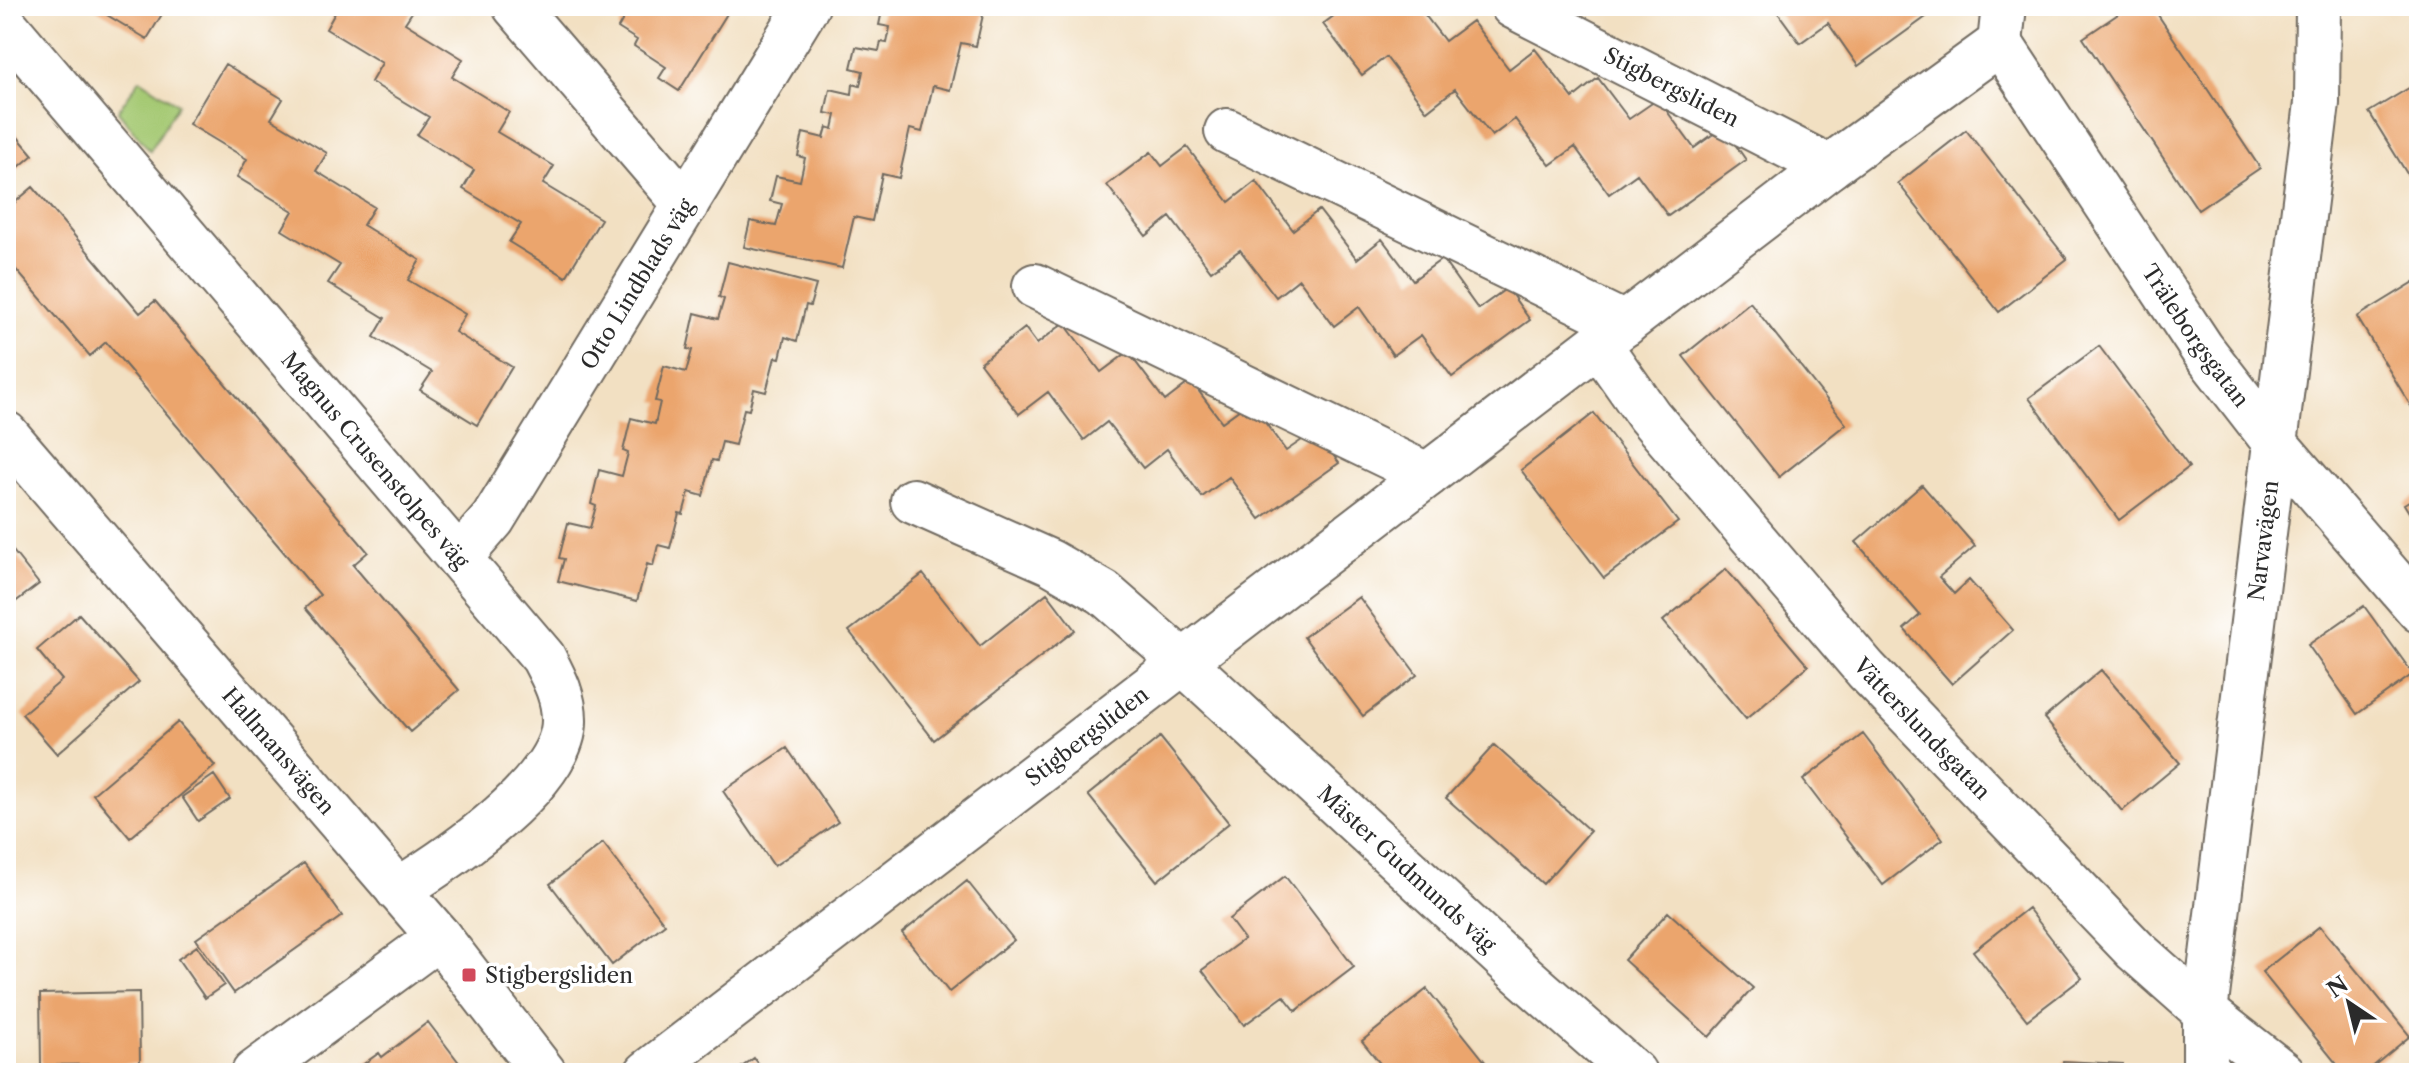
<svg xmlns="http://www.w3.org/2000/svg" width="2425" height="1079" font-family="'Libre Caslon Text',serif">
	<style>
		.green { fill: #a5c973; stroke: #687a4f; stroke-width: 2 }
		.building { fill: #eba56d }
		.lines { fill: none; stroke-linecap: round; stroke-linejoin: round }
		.minor-casing { stroke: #716a60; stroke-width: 48 }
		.minor { stroke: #fff; stroke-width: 44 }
		.poi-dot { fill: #d1495b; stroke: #fff; stroke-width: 3 }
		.labels { text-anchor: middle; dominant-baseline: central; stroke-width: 7; stroke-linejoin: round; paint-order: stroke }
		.street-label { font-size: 22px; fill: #2b2b2b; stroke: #fff }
		.poi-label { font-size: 22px; fill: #2b2b2b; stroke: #fff; text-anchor: start }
	</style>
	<rect width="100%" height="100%" fill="#fff"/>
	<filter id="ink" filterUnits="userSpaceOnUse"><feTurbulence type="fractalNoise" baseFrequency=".0125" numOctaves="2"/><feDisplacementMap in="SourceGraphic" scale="16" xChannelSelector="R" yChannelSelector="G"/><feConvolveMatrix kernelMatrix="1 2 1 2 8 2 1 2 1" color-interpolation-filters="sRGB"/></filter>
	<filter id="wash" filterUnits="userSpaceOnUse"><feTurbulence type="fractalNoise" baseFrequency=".006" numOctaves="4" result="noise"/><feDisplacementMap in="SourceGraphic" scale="32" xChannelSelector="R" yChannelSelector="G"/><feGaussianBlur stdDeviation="1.8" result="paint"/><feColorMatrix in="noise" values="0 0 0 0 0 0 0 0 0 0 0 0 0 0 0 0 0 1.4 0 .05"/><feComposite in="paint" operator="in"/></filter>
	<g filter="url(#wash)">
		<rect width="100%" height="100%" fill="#f2e0c2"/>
		<path class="green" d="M 140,79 L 178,104 L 150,151 L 118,111 Z"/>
		<g id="blocks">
			<path class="building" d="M 92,6 L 167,6 L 147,39 Z
				M 328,6 L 416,6 L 405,23 L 463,59 L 452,77 L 509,112 L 497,132 L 554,166 L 543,184 L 601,219 L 566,277 L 509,242 L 521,224 L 463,189 L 474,170 L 417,135 L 429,117 L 371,82 L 382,63 L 326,29 L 336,11 Z
				M 602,6 L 718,6 L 728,12 L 679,91 L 659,78 L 666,67 L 634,46 L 637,40 L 618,28 L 623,19 Z
				M 883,6 L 985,6 L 976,46 L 961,43 L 950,90 L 933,86 L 922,132 L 910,129 L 899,178 L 882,174 L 872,221 L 854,217 L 842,268 L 744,247 L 750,221 L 776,226 L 782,204 L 770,201 L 776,176 L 800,181 L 805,158 L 798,156 L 803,133 L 824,138 L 827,127 L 833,129 L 836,115 L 825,113 L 830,89 L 852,94 L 853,84 L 860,86 L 863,71 L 851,68 L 856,47 L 879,51 L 881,42 L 887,43 L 890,27 L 879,25 Z
				M 1347,6 L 1418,6 L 1445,41 L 1472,21 L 1509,69 L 1535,49 L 1573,98 L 1598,78 L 1629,119 L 1658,99 L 1694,148 L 1723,127 L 1746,160 L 1668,216 L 1637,174 L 1609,194 L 1575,147 L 1550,165 L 1515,119 L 1492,136 L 1455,89 L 1427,111 L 1386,57 L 1362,75 L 1323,24 Z
				M 1773,6 L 1935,6 L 1937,9 L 1858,66 L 1828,23 L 1800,43 Z
				M 2130,6 L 2152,6 L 2260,168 L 2198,210 L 2083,38 Z
				M 225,64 L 283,99 L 271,119 L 327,153 L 316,171 L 374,207 L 363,225 L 420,260 L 408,280 L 465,314 L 455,332 L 512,367 L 477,425 L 420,390 L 432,372 L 374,337 L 385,318 L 328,283 L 340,265 L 282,230 L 293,211 L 237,177 L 247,159 L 189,124 Z
				M 2419,82 L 2419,193 L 2369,112 Z
				M 6,123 L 33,155 L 6,178 Z
				M 1966,130 L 2067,259 L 1999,312 L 1898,183 Z
				M 1187,147 L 1229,202 L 1256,181 L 1293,230 L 1319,210 L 1357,259 L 1382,239 L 1413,280 L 1442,259 L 1478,309 L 1507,288 L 1530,320 L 1452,377 L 1421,335 L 1393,355 L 1359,307 L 1334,326 L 1299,279 L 1276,297 L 1240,250 L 1211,271 L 1170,217 L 1146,236 L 1107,185 L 1151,152 L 1162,166 Z
				M 33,187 L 140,313 L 155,301 L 368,552 L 353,565 L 459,690 L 410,732 L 305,608 L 320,595 L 106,342 L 90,356 L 6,258 L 6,210 Z
				M 728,262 L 816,285 L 810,306 L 806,305 L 797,341 L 785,337 L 780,358 L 775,357 L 766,392 L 754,389 L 749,410 L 744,409 L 735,445 L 722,442 L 717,461 L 712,460 L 703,496 L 689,492 L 683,514 L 679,513 L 670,548 L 658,545 L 653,566 L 647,564 L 637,601 L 558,581 L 564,559 L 559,558 L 568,523 L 590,528 L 596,506 L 591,504 L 599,470 L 622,476 L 628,453 L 623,451 L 631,418 L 655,424 L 660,402 L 655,401 L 664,366 L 686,372 L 692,350 L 687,349 L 695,313 L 718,319 L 724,299 L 719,297 Z
				M 2416,281 L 2419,286 L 2419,404 L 2412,408 L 2357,317 Z
				M 1750,302 L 1846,424 L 1779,477 L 1683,356 Z
				M 1064,323 L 1101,372 L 1128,352 L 1165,401 L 1191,381 L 1222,422 L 1250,402 L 1286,451 L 1315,431 L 1339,463 L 1260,519 L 1229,477 L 1202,497 L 1167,449 L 1143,468 L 1107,422 L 1084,440 L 1048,392 L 1019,414 L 980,363 L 1025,328 L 1037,344 Z
				M 2099,346 L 2189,467 L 2119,520 L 2029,398 Z
				M 1594,413 L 1678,522 L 1604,578 L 1521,470 Z
				M 1922,485 L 1975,546 L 1939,577 L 1954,594 L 1969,580 L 2013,630 L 1952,684 L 1904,629 L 1920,615 L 1856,542 Z
				M 2419,495 L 2419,529 L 2404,504 Z
				M 6,542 L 39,584 L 6,609 Z
				M 1726,569 L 1808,666 L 1746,719 L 1663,621 Z
				M 923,574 L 980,646 L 1047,593 L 1075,630 L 934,740 L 849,631 Z
				M 1359,597 L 1417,675 L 1363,716 L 1304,637 Z
				M 2364,606 L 2413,674 L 2357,714 L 2308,645 Z
				M 79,614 L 139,682 L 57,754 L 22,714 L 62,680 L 37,650 Z
				M 2101,670 L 2180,763 L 2122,811 L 2044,718 Z
				M 178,722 L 215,766 L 130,838 L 93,794 Z
				M 1863,734 L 1943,839 L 1883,885 L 1803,780 Z
				M 1160,737 L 1229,823 L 1157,881 L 1088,795 Z
				M 1494,745 L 1590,831 L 1543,884 L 1446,798 Z
				M 787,748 L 838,822 L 774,866 L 723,791 Z
				M 214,775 L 230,799 L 198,821 L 182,797 Z
				M 603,843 L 665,924 L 612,965 L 550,884 Z
				M 304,863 L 342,916 L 234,993 L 196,939 Z
				M 1285,876 L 1354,967 L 1296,1011 L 1284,996 L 1244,1025 L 1202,970 L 1244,939 L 1229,919 Z
				M 967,881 L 1014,940 L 949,992 L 902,933 Z
				M 2028,908 L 2082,978 L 2027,1020 L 1973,951 Z
				M 1668,912 L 1753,988 L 1709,1037 L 1624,960 Z
				M 2320,926 L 2410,1036 L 2365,1073 L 2344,1073 L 2262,972 Z
				M 197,946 L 224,985 L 205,998 L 178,959 Z
				M 1427,989 L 1494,1073 L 1374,1073 L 1382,1066 L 1362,1041 Z
				M 139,992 L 140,1064 L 41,1065 L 40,994 Z
				M 428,1022 L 467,1073 L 351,1073 L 379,1053 L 382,1057 Z
				M 754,1058 L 766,1073 L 734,1073 Z
				M 2063,1061 L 2123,1064 L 2122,1073 L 2062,1073 Z"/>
		</g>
	</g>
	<g filter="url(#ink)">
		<use href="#blocks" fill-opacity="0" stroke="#716a60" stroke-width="2"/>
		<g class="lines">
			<g class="minor-casing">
				<g id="minor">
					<path d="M 515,6 L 686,205"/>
					<path id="s1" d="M 1513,6 L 1829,167"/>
					<path id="s2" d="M 6,26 L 543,657 C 554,678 564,696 564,720 C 565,782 447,860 398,890"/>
					<path id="s3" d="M 2000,43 L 2202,349 L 2275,443 L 2419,610"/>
					<path d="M 1227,131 L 1625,324"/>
					<path d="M 1035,286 L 1427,475"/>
					<path id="s4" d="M 1599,345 L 1649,416 L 1866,670 L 2135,950 L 2205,1012 L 2283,1073"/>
					<path id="s5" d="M 6,434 L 439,937 L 544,1073"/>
					<path id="s6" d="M 913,501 L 1050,562 L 1104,593 L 1184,663 L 1519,972 L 1634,1073"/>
					<path id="s7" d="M 460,557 L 493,519 L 807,6"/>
					<path d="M 254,1073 L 439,937"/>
					<path id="s8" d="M 647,1073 L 1829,167 L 2000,43 L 2004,6"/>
					<path id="s9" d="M 2205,1073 L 2205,1012 L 2317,103 L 2318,6"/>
				</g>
			</g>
			<use href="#minor" class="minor"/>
		</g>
	</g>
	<rect class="poi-dot" x="461" y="967" width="16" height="16" rx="4"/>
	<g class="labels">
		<g class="street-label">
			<text stroke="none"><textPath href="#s1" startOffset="178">Stigbergsliden</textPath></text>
			<text stroke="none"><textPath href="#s7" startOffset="326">Otto Lindblads väg</textPath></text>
			<text stroke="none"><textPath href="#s3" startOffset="352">Träleborgsgatan</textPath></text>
			<text stroke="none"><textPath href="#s2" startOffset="570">Magnus Crusenstolpes väg</textPath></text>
			<text stroke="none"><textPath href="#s9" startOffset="536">Narvavägen</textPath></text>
			<text stroke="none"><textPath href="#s4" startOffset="502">Vätterslundsgatan</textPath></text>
			<text stroke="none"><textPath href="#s8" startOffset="554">Stigbergsliden</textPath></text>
			<text stroke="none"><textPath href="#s5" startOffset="418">Hallmansvägen</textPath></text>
			<text stroke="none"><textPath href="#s6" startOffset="622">Mäster Gudmunds väg</textPath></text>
		</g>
		<g class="poi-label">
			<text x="485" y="975">Stigbergsliden</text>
		</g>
	</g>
	<rect width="2425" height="1079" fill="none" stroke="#fff" stroke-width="32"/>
	<g transform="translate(2349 1003) rotate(325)" stroke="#ffffff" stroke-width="6" paint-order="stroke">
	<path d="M0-6L14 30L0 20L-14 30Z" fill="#2b2b2b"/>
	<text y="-12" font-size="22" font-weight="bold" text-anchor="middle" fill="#2b2b2b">N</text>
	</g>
</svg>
